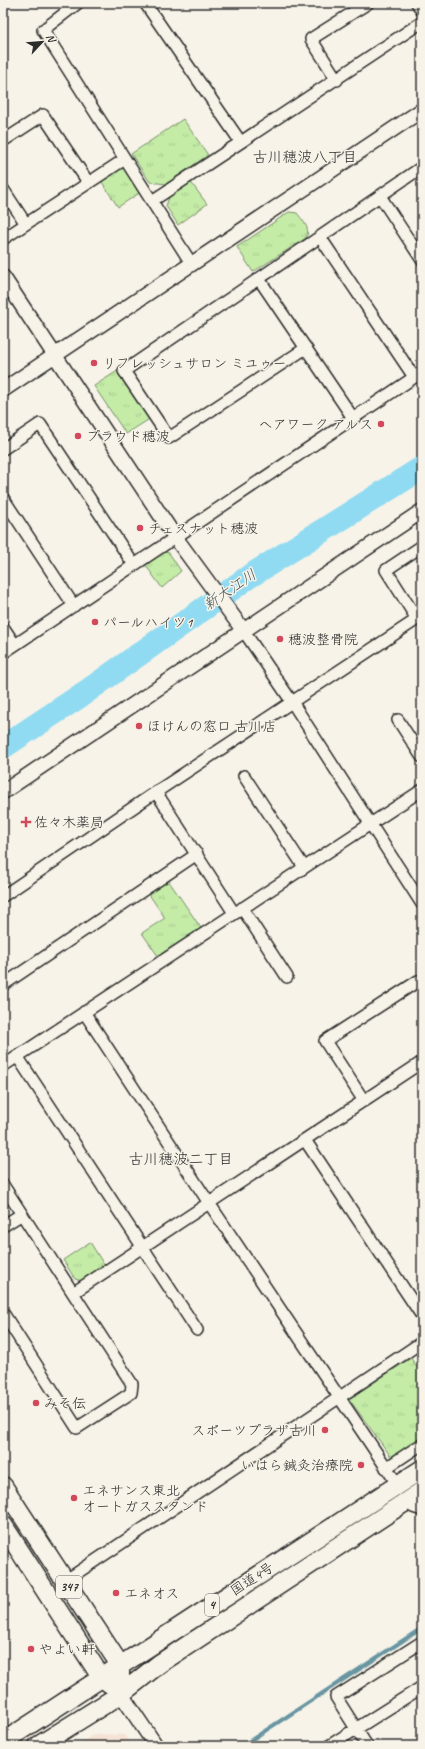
<svg xmlns="http://www.w3.org/2000/svg" width="425" height="1749" font-family="Caveat,'Klee One',sans-serif">
	<style>
		.built { fill: #f7e3d6 }
		.grass { fill: url(#grass-tufts); stroke: #788c69 }
		.lines { fill: none; stroke-linecap: round; stroke-linejoin: round }
		.stream { stroke: #6895a2; stroke-width: 4 }
		.river { stroke: #91dbf2; stroke-width: 24 }
		.minor-casing { stroke: #2b2b2b; stroke-width: 14 }
		.tertiary-casing { stroke: #2b2b2b; stroke-width: 17 }
		.trunk-casing { stroke: #2b2b2b; stroke-width: 21 }
		.minor { stroke: #f7f3e8; stroke-width: 11 }
		.tertiary { stroke: #f7f3e8; stroke-width: 14 }
		.trunk { stroke: #f7f3e8; stroke-width: 18 }
		.poi-dot { fill: #d1495b; stroke: #f7f3e8; stroke-width: 1.5 }
		.labels { text-anchor: middle; dominant-baseline: central; stroke-width: 3; stroke-linejoin: round; paint-order: stroke }
		.shield { fill: #f7f3e8; stroke: #686764; stroke-width: 1 }
		.shield-label { font-size: 13px; font-weight: bold; fill: #2b2b2b }
		.poi-label { font-size: 14px; fill: #2b2b2b; stroke: #f7f3e8; text-anchor: start }
		.street-label { font-size: 14px; fill: #2b2b2b; stroke: #f7f3e8 }
		.neighbourhood-label { font-size: 15px; fill: #2b2b2b; stroke: #f7f3e8 }
		.water-label { font-size: 15px; font-style: italic; fill: #44575d; stroke: #f7f3e8 }
	</style>
	<defs>
		<pattern id="grass-tufts" width="24" height="20" patternUnits="userSpaceOnUse"><rect width="24" height="20" fill="#c4eca7"/><path d="M3 7l-1-3M5 7V3M7 7l1-3M15 17l-1-3M17 17v-4M19 17l1-3" fill="none" stroke="#a9cb90"/></pattern>
	</defs>
	<rect width="100%" height="100%" fill="#f7f3e8"/>
	<filter id="ink" filterUnits="userSpaceOnUse"><feTurbulence type="fractalNoise" baseFrequency=".025" numOctaves="2"/><feDisplacementMap in="SourceGraphic" scale="8" xChannelSelector="R" yChannelSelector="G"/><feConvolveMatrix kernelMatrix="1 2 1 2 8 2 1 2 1" color-interpolation-filters="sRGB"/></filter>
	<g filter="url(#ink)">
		<path class="built" d="M 94,1734 L 125,1735 L 132,1746 L 76,1746 Z"/>
		<path class="grass" d="M 183,119 L 208,155 L 166,184 L 150,182 L 131,154 Z
			M 120,166 L 127,169 L 141,192 L 118,207 L 100,179 Z
			M 190,181 L 207,204 L 178,225 L 166,206 L 169,197 Z
			M 289,212 L 297,213 C 303,221 311,228 306,238 L 253,272 L 237,247 Z
			M 119,370 L 151,418 L 126,434 L 94,386 Z
			M 161,551 L 169,553 L 181,571 L 162,588 L 144,563 Z
			M 168,880 L 201,928 L 158,956 L 142,933 L 165,918 L 148,893 Z
			M 90,1242 L 106,1268 L 85,1282 L 75,1279 L 63,1260 Z
			M 411,1358 L 422,1375 L 422,1438 L 392,1458 L 349,1399 Z"/>
		<g class="lines">
			<path class="stream" d="M 242,1746 L 422,1628"/>
			<path class="river" d="M 3,747 L 83,694 L 250,576 L 422,468"/>
			<g class="minor-casing">
				<path id="minor" d="M 78,3 L 43,30 L 191,263
					M 145,3 L 240,141
					M 417,3 L 422,11
					M 337,80 L 311,39 L 368,3
					M 3,141 L 43,115 L 88,182
					M 3,189 L 26,224
					M 380,196 L 422,260
					M 152,201 L 422,22
					M 320,237 L 414,377
					M 3,239 L 125,159
					M 259,279 L 353,418
					M 306,348 L 169,438 L 124,371 L 422,167
					M 3,449 L 40,424 L 134,565
					M 3,498 L 74,606
					M 417,619 L 386,570 L 422,546
					M 3,627 L 15,645
					M 243,630 L 292,702 L 422,904
					M 3,653 L 422,372
					M 398,720 L 422,757
					M 244,776 L 304,867
					M 156,792 L 234,913
					M 3,896 L 156,792 L 422,616
					M 242,908 L 287,977
					M 3,985 L 197,854
					M 84,1012 L 209,1203 L 398,1485
					M 17,1056 L 197,1330
					M 3,1066 L 422,790
					M 364,1101 L 325,1041 L 418,981 L 422,986
					M 305,1140 L 422,1316
					M 3,1185 L 132,1384 L 131,1393 L 77,1428 L 3,1313
					M 3,1226 L 22,1214
					M 73,1293 L 422,1062
					M 386,1468 L 422,1444
					M 408,1500 L 413,1507 L 422,1510
					M 65,1581 L 422,1342
					M 329,1746 L 422,1687
					M 367,1746 L 336,1697 L 422,1642"/>
			</g>
			<g class="tertiary-casing">
				<path id="tertiary" d="M 3,277 L 175,537 L 243,630
					M 3,390 L 422,110
					M 3,792 L 422,511
					M 121,1694 L 156,1746"/>
			</g>
			<g class="trunk-casing">
				<path id="trunk" d="M 3,1486 L 120,1665 L 120,1676
					M 3,1525 L 101,1677 L 110,1684
					M 3,1742 L 422,1469
					M 38,1746 L 121,1694 L 159,1664 L 422,1491"/>
			</g>
			<use href="#minor" class="minor"/>
			<use href="#tertiary" class="tertiary"/>
			<use href="#trunk" class="trunk"/>
		</g>
	</g>
	<g class="poi-dot">
		<circle cx="94" cy="363" r="4"/>
		<circle cx="381" cy="424" r="4"/>
		<circle cx="78" cy="436" r="4"/>
		<circle cx="140" cy="528" r="4"/>
		<circle cx="95" cy="622" r="4"/>
		<circle cx="280" cy="639" r="4"/>
		<circle cx="139" cy="726" r="4"/>
		<path d="M24 816h4v4h4v4h-4v4h-4v-4h-4v-4h4z"/>
		<circle cx="36" cy="1403" r="4"/>
		<circle cx="325" cy="1430" r="4"/>
		<circle cx="361" cy="1465" r="4"/>
		<circle cx="74" cy="1498" r="4"/>
		<circle cx="116" cy="1593" r="4"/>
		<circle cx="31" cy="1649" r="4"/>
	</g>
	<g class="labels">
		<g class="shield">
			<rect x="56" y="1576" width="26" height="22" rx="3"/>
			<rect x="205" y="1594" width="14" height="22" rx="3"/>
		</g>
		<g class="shield-label">
			<text x="69" y="1587">347</text>
			<text x="212" y="1605">4</text>
		</g>
		<g class="poi-label">
			<text x="102" y="363">リフレッシュサロン ミユゥー</text>
			<text x="373" y="424" text-anchor="end">ヘアワーク アルス</text>
			<text x="86" y="436">プラウド穂波</text>
			<text x="148" y="528">チェスナット穂波</text>
			<text x="103" y="622">パールハイツ1</text>
			<text x="288" y="639">穂波整骨院</text>
			<text x="147" y="726">ほけんの窓口 古川店</text>
			<text x="34" y="822">佐々木薬局</text>
			<text x="44" y="1403">みそ伝</text>
			<text x="317" y="1430" text-anchor="end">スポーツプラザ古川</text>
			<text x="353" y="1465" text-anchor="end">いはら鍼灸治療院</text>
			<text x="82" y="1490">エネサンス東北<tspan x="82" dy="16">オートガススタンド</tspan></text>
			<text x="124" y="1593">エネオス</text>
			<text x="39" y="1649">やよい軒</text>
		</g>
		<g class="street-label">
			<text transform="translate(252 1579) rotate(-33)">国道4号</text>
		</g>
		<g class="neighbourhood-label">
			<text x="305" y="157">古川穂波八丁目</text>
			<text x="181" y="1159">古川穂波二丁目</text>
		</g>
		<g class="water-label">
			<text transform="translate(230 590) rotate(-34)">新大江川</text>
		</g>
	</g>
	<rect width="425" height="1749" fill="none" stroke="#f7f3e8" stroke-width="16"/>
	<rect x="8" y="8" width="409" height="1733" fill="none" stroke="#2b2b2b" stroke-width="1.5" filter="url(#ink)"/>
	<g transform="translate(42 42) rotate(64)" stroke="#f7f3e8" stroke-width="3" paint-order="stroke">
	<path d="M0-3L7 15L0 10L-7 15Z" fill="#2b2b2b"/>
	<text y="-6" font-size="11" font-weight="bold" text-anchor="middle" fill="#2b2b2b">N</text>
	</g>
</svg>
